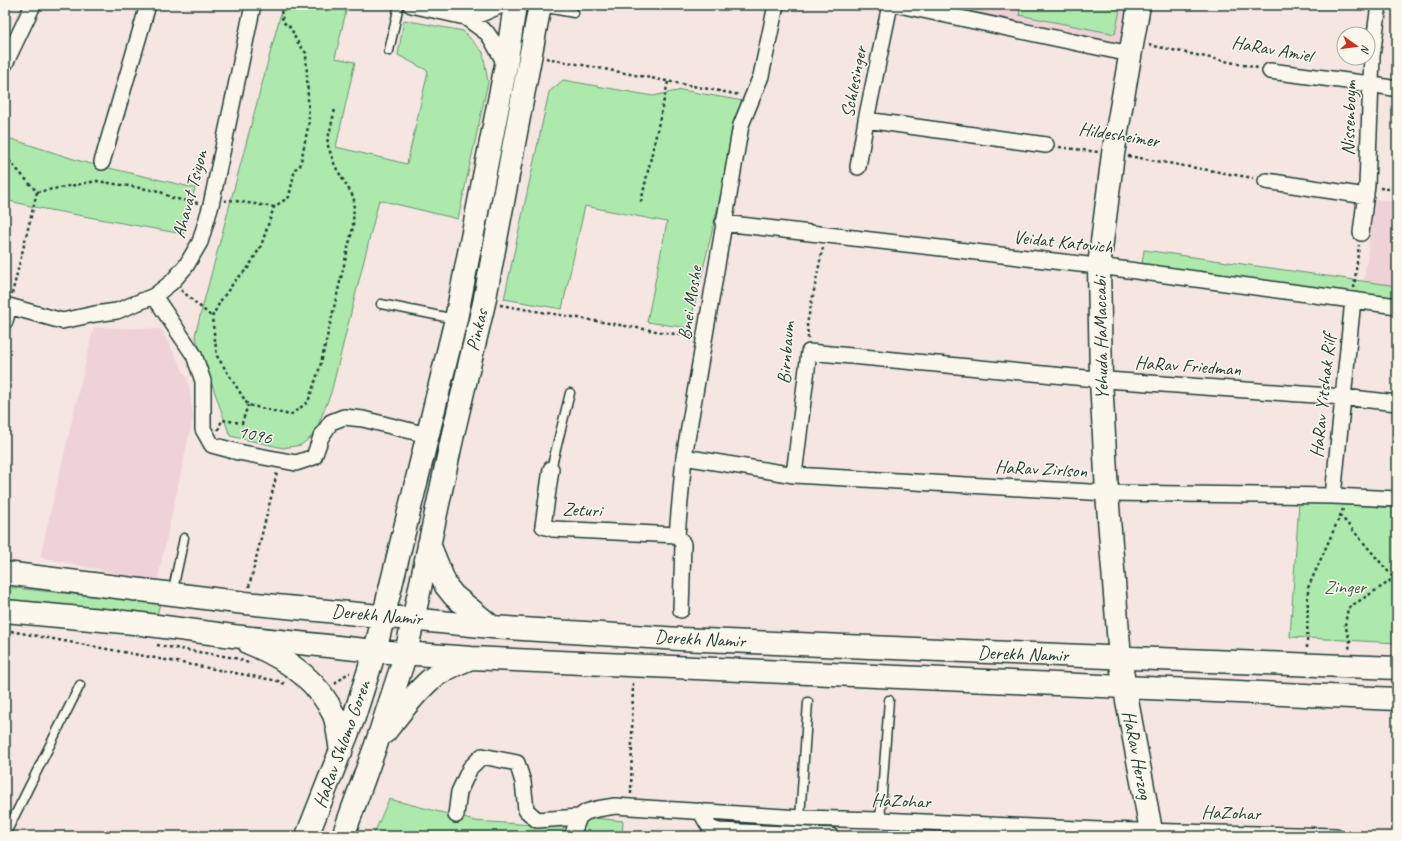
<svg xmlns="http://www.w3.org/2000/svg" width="1402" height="841" font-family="Caveat,sans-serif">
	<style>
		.built { fill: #eed2d6 }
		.green { fill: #ade8ad; stroke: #669270 }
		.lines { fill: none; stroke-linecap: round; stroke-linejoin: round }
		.lane-casing { stroke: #1f3d34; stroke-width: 11 }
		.street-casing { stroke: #1f3d34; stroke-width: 18 }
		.secondary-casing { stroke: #1f3d34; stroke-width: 25 }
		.path { stroke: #1f3d34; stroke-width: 2.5; stroke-dasharray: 3 3; stroke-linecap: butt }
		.lane { stroke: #fbf7ec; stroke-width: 8 }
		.street { stroke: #fbf7ec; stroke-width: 15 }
		.secondary { stroke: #fbf7ec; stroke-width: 22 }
		.labels { text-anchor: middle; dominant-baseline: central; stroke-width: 3; stroke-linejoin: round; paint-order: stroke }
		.street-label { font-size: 19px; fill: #1f3d34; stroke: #fbf7ec }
		.park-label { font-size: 19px; fill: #3b5f4c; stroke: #fbf7ec }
	</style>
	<rect width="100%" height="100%" fill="#f5e6e2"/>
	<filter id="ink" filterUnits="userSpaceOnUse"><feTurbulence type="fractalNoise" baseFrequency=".025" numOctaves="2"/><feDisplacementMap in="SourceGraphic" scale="8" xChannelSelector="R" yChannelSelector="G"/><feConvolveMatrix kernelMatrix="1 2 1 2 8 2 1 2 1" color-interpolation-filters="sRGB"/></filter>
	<g filter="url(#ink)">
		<path class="built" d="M 939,5 L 1132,5 L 1125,44 Z
			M 1375,199 L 1397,202 L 1397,286 L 1364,281 Z
			M 94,327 L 161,329 L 188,380 L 193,417 L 157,582 L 40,557 Z"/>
		<path class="green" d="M 283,5 L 339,5 L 347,7 L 335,58 L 355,62 L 336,147 L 407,164 L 428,71 L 398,55 L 404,20 L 463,31 L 483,52 L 488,82 L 458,219 L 379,200 L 331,393 L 314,435 L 301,445 L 283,448 L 230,436 L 195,335 Z
			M 1021,5 L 1121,5 L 1115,34 L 1019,15 Z
			M 563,80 L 653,96 L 682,90 L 743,101 L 689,328 L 647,322 L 667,222 L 585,206 L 562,309 L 504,299 L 549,92 Z
			M 5,137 L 83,162 L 195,188 L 183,234 L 39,208 L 5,200 Z
			M 1144,250 L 1397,286 L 1397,300 L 1142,264 Z
			M 1299,502 L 1397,508 L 1397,643 L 1290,637 Z
			M 5,587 L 160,603 L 156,619 L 5,601 Z
			M 389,799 L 475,821 L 564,827 L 562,836 L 373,836 Z
			M 594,818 L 623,821 L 622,836 L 579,836 C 582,827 583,820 594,818 Z"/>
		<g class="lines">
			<g class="lane-casing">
				<path id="lane" d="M 541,7 L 574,13
					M 389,51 L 399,5
					M 381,304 L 455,319
					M 551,469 L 570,393
					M 172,594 L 184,538
					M 800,818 L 808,702
					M 880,820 L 889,700
					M 5,835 L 80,685"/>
			</g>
			<g class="street-casing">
				<path id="street" d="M 411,5 L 465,17 L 476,16 L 502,5
					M 899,5 L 1130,54
					M 465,17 L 487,33 L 492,40 L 506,65
					M 5,64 L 33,5
					M 1270,71 L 1370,84 L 1397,89
					M 866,120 L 1046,145
					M 102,162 L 148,5
					M 858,167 L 866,120 L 890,5
					M 1266,181 L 1366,196
					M 723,223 L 1106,267 L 1397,306
					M 1361,233 L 1367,185 L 1372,56 L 1379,5
					M 154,296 L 194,355 L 203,381 L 203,429 L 212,445 L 238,452 L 296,463 L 314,457 L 321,437 L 331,422 L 344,417 L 363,419 L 427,435
					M 5,305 L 62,321 L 95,314 L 117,311 L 154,296 L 172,282 L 186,266 L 200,242 L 211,205 L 253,5
					M 5,321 L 9,306
					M 684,457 L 794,475 L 1107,493 L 1333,496 L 1397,499
					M 551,469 L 543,526 L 553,529 L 677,535
					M 794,475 L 809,352 L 1107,380 L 1343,397 L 1397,403
					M 1333,496 L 1353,300
					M 681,610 L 683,544 L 677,535 L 684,457 L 741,125 L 761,76 L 776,5
					M 700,811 L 710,828 L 719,831 L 831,836
					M 456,815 L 459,792 L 470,768 L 482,756 L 517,763 L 523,782 L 526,810 L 537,820 L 579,817 L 586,812 L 597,809 L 615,806 L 800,818 L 880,820 L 1101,830 L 1336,836
					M 572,836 L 579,817"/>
			</g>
			<g class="secondary-casing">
				<path id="secondary" d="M 1139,5 L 1113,154 L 1099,266 L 1101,379 L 1107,493 L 1120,658 L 1126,695 L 1152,836
					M 429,544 L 446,586 L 454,596 L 492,627
					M 5,573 L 245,603 L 492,627 L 680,639 L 1131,658 L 1397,668
					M 5,611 L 134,623 L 233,636 L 375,651 L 471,658 L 1397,699
					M 249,643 C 284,657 318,680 334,715 C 338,726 339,740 341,752
					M 385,732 C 398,715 414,694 430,680 C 442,670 456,664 471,658
					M 307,836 L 354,717 L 375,651 L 456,319 L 506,65 L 515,5
					M 343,836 L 377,742 L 406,653 L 453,434 L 484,303 L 540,5"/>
			</g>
			<path class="path" d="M 280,5 L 283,22 L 291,28 L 296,40 L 306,53 L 309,122 L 300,166 L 295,169 L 289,197 L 274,207 L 261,246 L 248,268 L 235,281 L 221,300 L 212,317 L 217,356 L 248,405 L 290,415 L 308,402 L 320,367 L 353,227 L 354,198 L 335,166 L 327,143 L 335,109
				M 1149,45 L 1258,68
				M 546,58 L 740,95
				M 1059,147 L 1098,152
				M 5,156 L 37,192 L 97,181 L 159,191 L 172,198 L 198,203
				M 1128,156 L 1253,178
				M 1380,188 L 1397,190
				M 224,201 L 229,200 L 274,207
				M 641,202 L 668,82
				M 1354,288 L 1359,245
				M 181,290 L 212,317
				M 12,294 L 37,192
				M 500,305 L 692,337
				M 808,339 L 807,324 L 823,247
				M 218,430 L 222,420 L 242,423 L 248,405
				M 1340,515 L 1392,576 L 1389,582 L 1348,608 L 1345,625 L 1350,641 L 1349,650
				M 249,587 L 277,473
				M 5,630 L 278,681 L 287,685
				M 157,645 L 235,658 L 251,664
				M 1307,648 L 1308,588 L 1343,509
				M 335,684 L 348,673 L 350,673
				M 631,794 L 633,681"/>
			<use href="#lane" class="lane"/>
			<use href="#street" class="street"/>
			<use href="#secondary" class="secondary"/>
		</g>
	</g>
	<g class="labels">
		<g class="street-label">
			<text transform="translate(1272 49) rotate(10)">HaRav Amiel</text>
			<text transform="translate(854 82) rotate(-79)">Schlesinger</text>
			<text transform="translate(1349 118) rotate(-88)">Nissenboym</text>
			<text transform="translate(1119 135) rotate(9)">Hildesheimer</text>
			<text transform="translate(190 194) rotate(-75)">Ahavat Tsiyon</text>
			<text transform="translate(1063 242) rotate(6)">Veidat Katovich</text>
			<text transform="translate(690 303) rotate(-81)">Bnei Moshe</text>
			<text transform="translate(477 330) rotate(-77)">Pinkas</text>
			<text transform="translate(1101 338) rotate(-91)">Yehuda HaMaccabi</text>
			<text transform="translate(786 353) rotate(-86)">Birnbaum</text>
			<text transform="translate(1188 366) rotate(4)">HaRav Friedman</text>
			<text transform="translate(1323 396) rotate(-84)">HaRav Yitshak Rilf</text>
			<text transform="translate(255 435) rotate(12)">1096</text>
			<text transform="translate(1041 469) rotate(3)">HaRav Zirlson</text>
			<text transform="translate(582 510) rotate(3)">Zeturi</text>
			<text transform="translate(377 615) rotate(5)">Derekh Namir</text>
			<text transform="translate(700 639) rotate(3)">Derekh Namir</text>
			<text transform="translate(1023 654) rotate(2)">Derekh Namir</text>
			<text transform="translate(342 744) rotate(-70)">HaRav Shlomo Goren</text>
			<text transform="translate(1137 755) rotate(79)">HaRav Herzog</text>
			<text transform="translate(901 801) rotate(2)">HaZohar</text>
			<text transform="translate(1231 813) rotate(2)">HaZohar</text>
		</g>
		<g class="park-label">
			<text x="1345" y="587">Zinger</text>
		</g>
	</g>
	<rect width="1402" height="841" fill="none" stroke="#fbf7ec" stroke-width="20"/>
	<rect x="10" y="10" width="1382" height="821" fill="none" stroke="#1f3d34" stroke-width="1.5" filter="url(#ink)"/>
	<g transform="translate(1356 46) rotate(104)"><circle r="19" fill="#fbf7ec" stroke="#a3ada2"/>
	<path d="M0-3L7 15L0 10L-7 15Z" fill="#c8321e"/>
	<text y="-6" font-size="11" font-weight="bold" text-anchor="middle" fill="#1f3d34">N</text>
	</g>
</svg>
